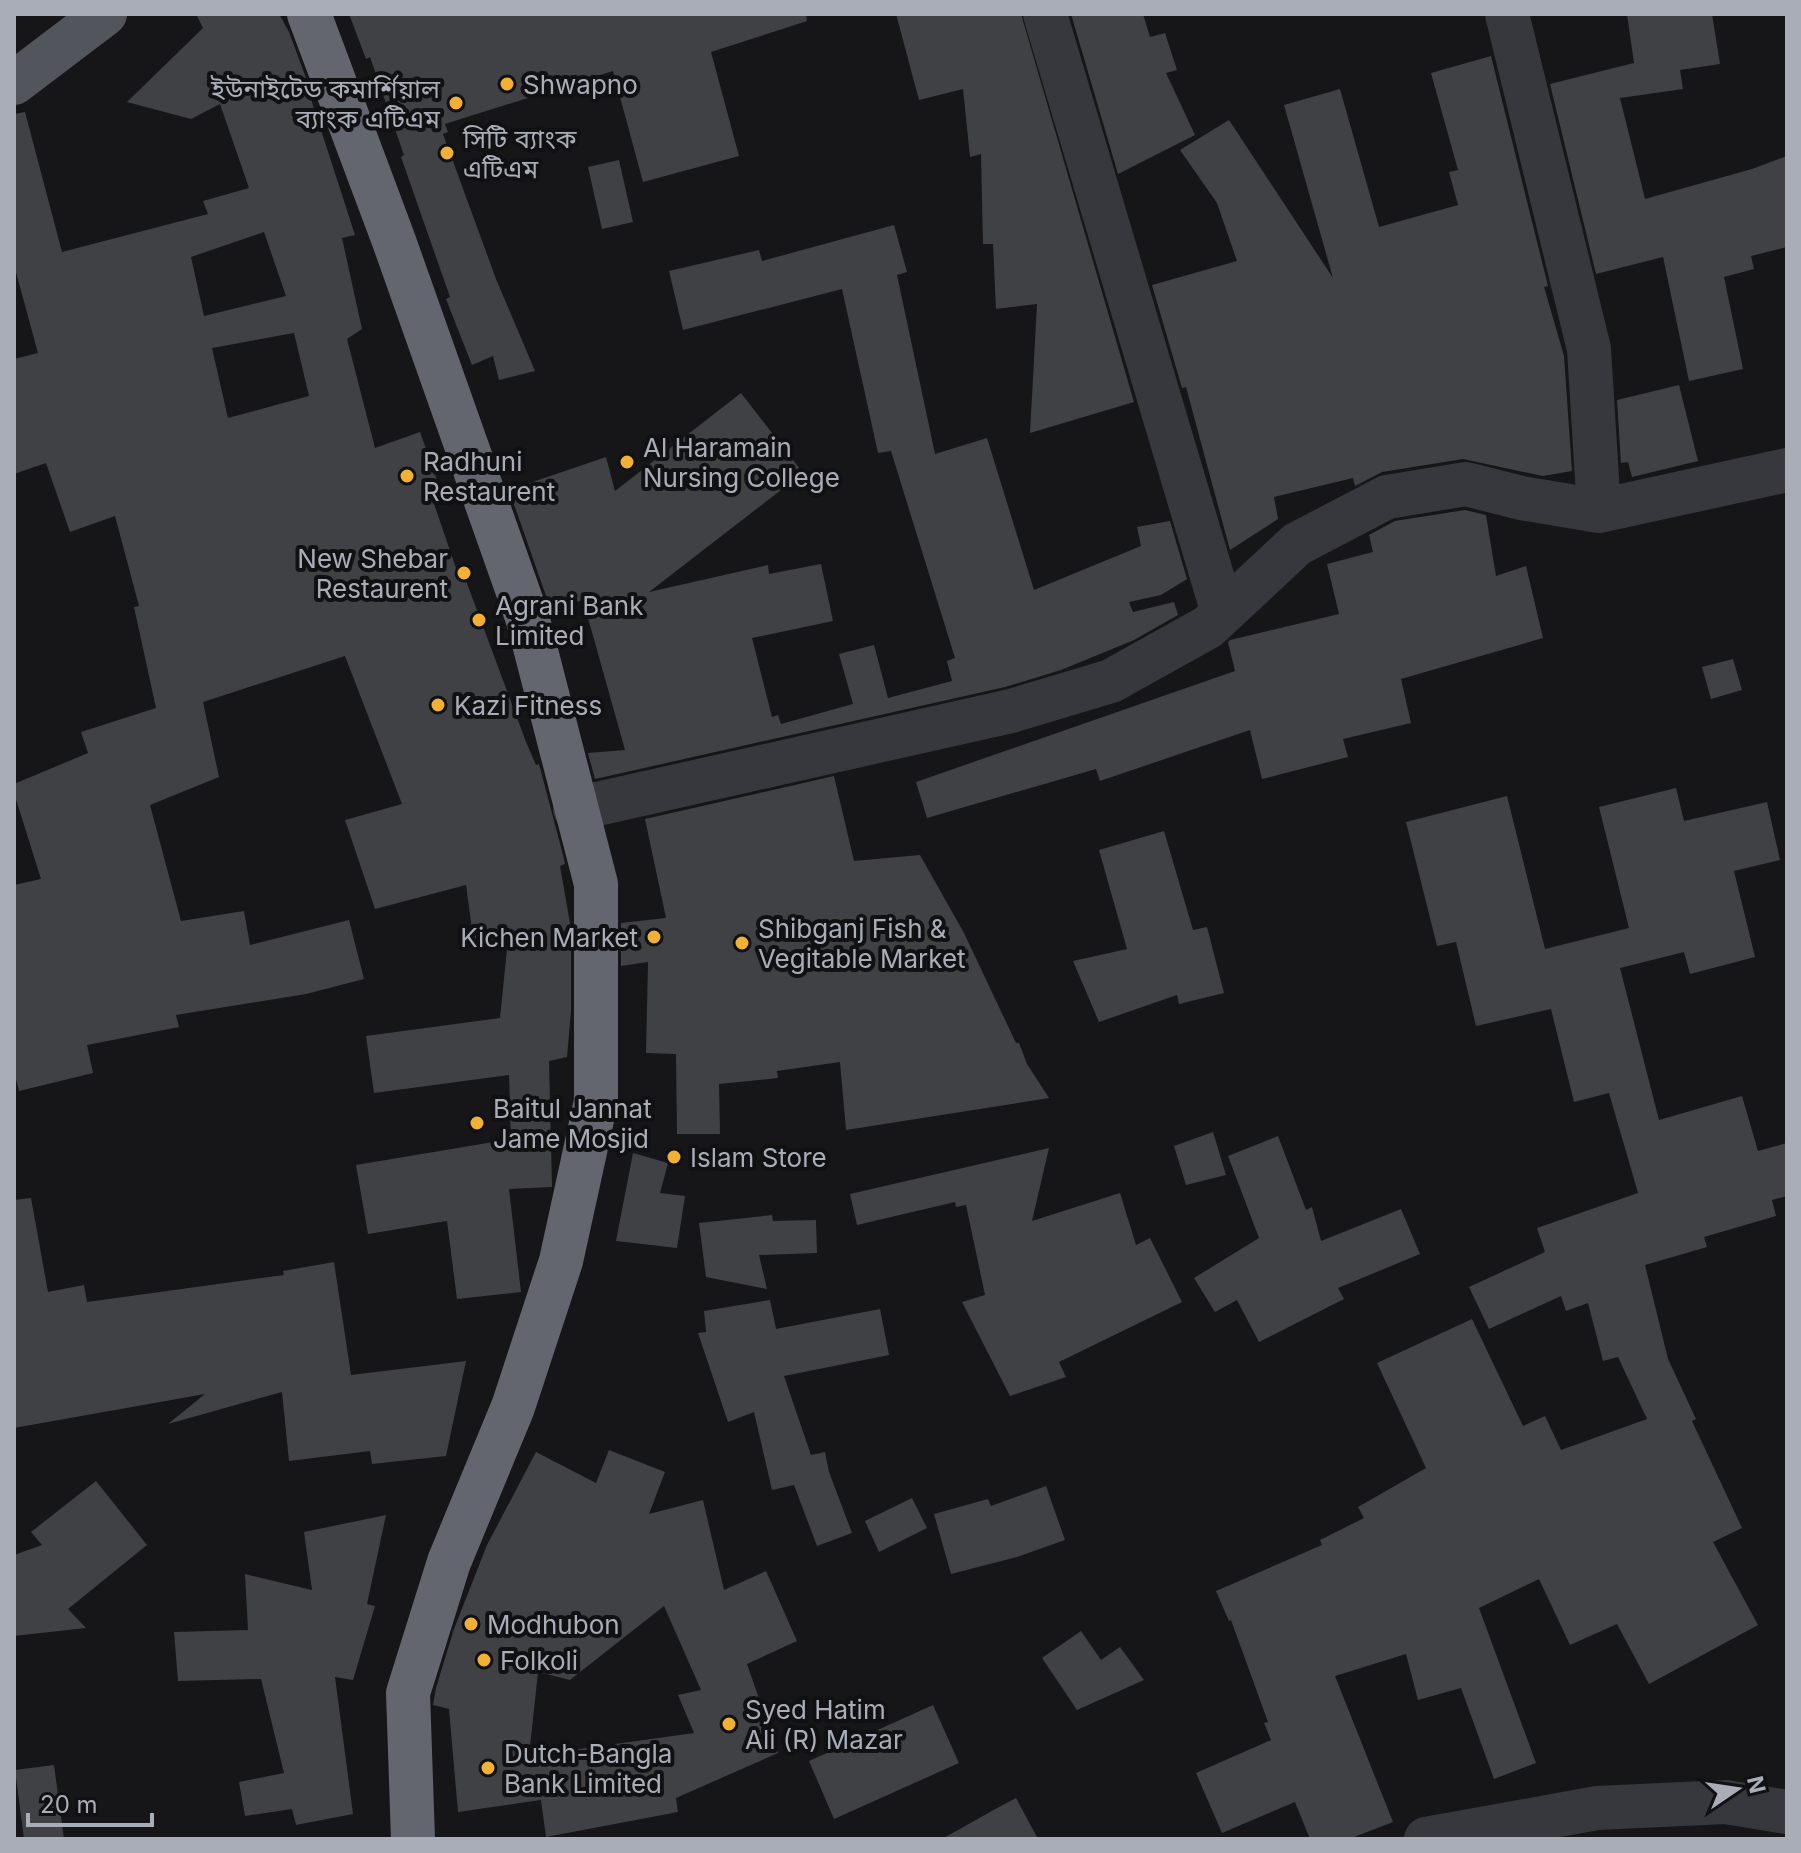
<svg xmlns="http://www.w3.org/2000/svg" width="1801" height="1853" font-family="Inter,'Noto Sans Bengali',sans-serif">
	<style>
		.building { fill: #404145; fill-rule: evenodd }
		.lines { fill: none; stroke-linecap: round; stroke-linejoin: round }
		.minor { stroke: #37383d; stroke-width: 44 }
		.major { stroke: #53555c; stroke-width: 44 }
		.highway { stroke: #63666e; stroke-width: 44 }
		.poi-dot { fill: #f2b134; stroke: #111113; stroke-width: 3 }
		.labels { text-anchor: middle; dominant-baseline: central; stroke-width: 8; stroke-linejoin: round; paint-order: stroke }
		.poi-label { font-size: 26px; fill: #a8adb8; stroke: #111113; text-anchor: start }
	</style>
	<rect width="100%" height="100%" fill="#161618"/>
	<path class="building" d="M 196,14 L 279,14 L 289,32 L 310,89 L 308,90 L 355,235 L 342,238 L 362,329 L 347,339 L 375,448 L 420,432 L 440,488 L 430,492 L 460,580 L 465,578 L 526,742 L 536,765 L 539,764 L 563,855 L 565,864 L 560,866 L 571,929 L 571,1011 L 567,1057 L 549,1061 L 552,1187 L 509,1189 L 521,1292 L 457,1299 L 447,1221 L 368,1234 L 356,1165 L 511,1139 L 509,1075 L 374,1093 L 366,1036 L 500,1018 L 508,939 L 474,944 L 466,885 L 375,909 L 345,820 L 402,804 L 345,656 L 203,702 L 219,777 L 150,805 L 181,921 L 244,911 L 250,945 L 349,920 L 364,979 L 306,994 L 176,1015 L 179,1027 L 87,1045 L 93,1073 L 19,1091 L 14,1071 L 14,885 L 41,879 L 14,793 L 14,784 L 88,753 L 81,732 L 156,708 L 134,607 L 139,606 L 115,516 L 70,532 L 46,463 L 14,474 L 14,359 L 38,353 L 14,265 L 14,114 L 25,112 L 62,252 L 208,214 L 203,201 L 249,188 L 220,104 L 191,119 L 127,102 L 203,28 ZM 264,232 L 286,296 L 204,316 L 191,257 ZM 294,333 L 309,396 L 228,418 L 212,348 Z
		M 349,14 L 806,14 L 807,21 L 711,52 L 739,156 L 643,182 L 613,71 L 445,124 L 448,132 L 443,134 L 496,279 L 535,371 L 499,380 L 493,356 L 472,365 L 446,299 L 450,297 L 401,157 L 404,155 L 370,57 L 366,59 Z
		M 896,14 L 1021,14 L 1134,402 L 1030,433 L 1037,304 L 996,309 L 993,244 L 983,244 L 981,154 L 970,157 L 963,89 L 919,100 Z
		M 1071,14 L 1143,14 L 1150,37 L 1165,33 L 1177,70 L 1166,73 L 1195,135 L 1118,174 Z
		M 1627,14 L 1712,14 L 1720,64 L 1680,70 L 1683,89 L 1620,98 L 1645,199 L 1752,169 L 1787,156 L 1787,247 L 1751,256 L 1754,269 L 1724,277 L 1743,369 L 1689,381 L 1663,257 L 1596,274 L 1550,84 L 1634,63 Z
		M 1491,56 L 1548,286 L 1544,287 L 1564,356 L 1572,471 L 1543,476 L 1463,459 L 1382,472 L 1355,486 L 1353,478 L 1274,497 L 1278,519 L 1230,550 L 1186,387 L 1182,388 L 1152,285 L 1237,261 L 1217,203 L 1180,150 L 1229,120 L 1333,278 L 1284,105 L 1340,89 L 1379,227 L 1458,205 L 1449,172 L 1458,170 L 1431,73 Z
		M 619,160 L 633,222 L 602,229 L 588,167 Z
		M 894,225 L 907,272 L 897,275 L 935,454 L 987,438 L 1034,590 L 1141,546 L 1137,527 L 1170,521 L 1187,579 L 1161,595 L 1129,602 L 1133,612 L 1174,602 L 1178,615 L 1134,640 L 1061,670 L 1005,687 L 595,779 L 588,753 L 625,750 L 583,600 L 551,610 L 509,490 L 606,457 L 615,491 L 741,393 L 803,473 L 649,592 L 768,565 L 769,574 L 821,564 L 833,621 L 752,638 L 772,717 L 778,715 L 781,724 L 853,704 L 839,654 L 874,645 L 888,698 L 952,681 L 947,661 L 955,658 L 891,451 L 878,453 L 842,289 L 683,330 L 669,271 L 759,250 L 762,261 Z
		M 1679,385 L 1698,461 L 1632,477 L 1628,462 L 1621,463 L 1617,400 Z
		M 1465,510 L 1486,515 L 1496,576 L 1526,566 L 1543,638 L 1401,679 L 1411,723 L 1343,739 L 1348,757 L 1262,779 L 1250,730 L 1100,781 L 1096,769 L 927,818 L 916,782 L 1235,671 L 1228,642 L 1230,640 L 1339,614 L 1327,564 L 1373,552 L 1369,535 L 1395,521 Z
		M 1733,659 L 1742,690 L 1711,699 L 1702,667 Z
		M 834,776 L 854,861 L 920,855 L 964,933 L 1016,1043 L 1019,1043 L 1027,1064 L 1049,1098 L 846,1130 L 840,1062 L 777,1071 L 778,1078 L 719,1084 L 720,1134 L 677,1134 L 676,1054 L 646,1053 L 648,962 L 621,966 L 621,923 L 666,918 L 645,819 Z
		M 1676,788 L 1684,821 L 1767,802 L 1780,860 L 1734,871 L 1755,957 L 1690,974 L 1684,952 L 1620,968 L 1659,1120 L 1742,1096 L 1758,1151 L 1787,1143 L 1787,1196 L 1772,1200 L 1776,1216 L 1704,1237 L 1707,1247 L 1645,1265 L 1668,1359 L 1696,1419 L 1692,1421 L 1742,1528 L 1713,1542 L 1758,1625 L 1649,1684 L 1617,1624 L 1570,1645 L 1539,1579 L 1479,1608 L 1536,1763 L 1494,1779 L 1461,1688 L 1418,1700 L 1406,1654 L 1335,1676 L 1393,1822 L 1349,1839 L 1310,1839 L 1295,1802 L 1222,1833 L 1196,1773 L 1271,1740 L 1264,1723 L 1268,1722 L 1231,1620 L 1229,1621 L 1216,1591 L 1322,1545 L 1320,1540 L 1364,1518 L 1358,1507 L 1426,1468 L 1377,1363 L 1472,1319 L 1523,1426 L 1545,1416 L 1561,1450 L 1647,1419 L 1618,1357 L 1603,1361 L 1588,1303 L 1566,1311 L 1561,1296 L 1489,1329 L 1469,1287 L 1545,1252 L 1537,1228 L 1638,1193 L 1609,1093 L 1574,1102 L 1551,1009 L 1476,1026 L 1456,942 L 1437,946 L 1406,822 L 1507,796 L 1545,949 L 1629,928 L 1599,807 Z
		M 1164,831 L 1193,930 L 1207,927 L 1224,993 L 1179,1004 L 1177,995 L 1099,1022 L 1073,961 L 1127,949 L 1099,850 Z
		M 1213,1132 L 1226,1175 L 1186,1185 L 1174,1146 Z
		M 1278,1136 L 1306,1210 L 1312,1207 L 1321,1241 L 1401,1209 L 1420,1254 L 1338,1288 L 1344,1299 L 1259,1342 L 1237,1300 L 1215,1312 L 1194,1278 L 1259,1238 L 1228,1156 Z
		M 1049,1148 L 1032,1221 L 1120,1193 L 1136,1245 L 1150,1238 L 1182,1302 L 1059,1362 L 1066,1377 L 1010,1396 L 962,1302 L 985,1295 L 966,1205 L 956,1207 L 955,1202 L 857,1225 L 850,1194 Z
		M 633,1153 L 668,1163 L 660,1193 L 685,1196 L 677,1248 L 616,1241 Z
		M 31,1198 L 48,1292 L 84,1285 L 87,1302 L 284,1275 L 283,1271 L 334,1262 L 351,1375 L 466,1361 L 446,1456 L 372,1464 L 370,1451 L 289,1461 L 282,1392 L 168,1424 L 205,1394 L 14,1428 L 14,1200 Z
		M 772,1215 L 773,1221 L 816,1220 L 817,1253 L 759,1255 L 767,1289 L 706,1277 L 699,1223 Z
		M 770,1300 L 776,1329 L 880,1309 L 889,1355 L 784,1376 L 811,1455 L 825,1452 L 829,1472 L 852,1533 L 817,1546 L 794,1485 L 772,1490 L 754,1412 L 728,1422 L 698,1333 L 706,1332 L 704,1311 Z
		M 609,1450 L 665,1472 L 649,1514 L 703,1500 L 724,1590 L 766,1571 L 797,1641 L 747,1664 L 778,1753 L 676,1798 L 678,1812 L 546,1837 L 541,1800 L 458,1812 L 449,1709 L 433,1705 L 436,1688 L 454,1629 L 487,1545 L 536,1452 L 596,1483 ZM 664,1606 L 701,1690 L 678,1695 L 694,1733 L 529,1756 L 538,1672 L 570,1680 Z
		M 96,1481 L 147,1545 L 68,1609 L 86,1628 L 14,1636 L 14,1555 L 42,1545 L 31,1532 Z
		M 1046,1486 L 1065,1540 L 1017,1557 L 951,1574 L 934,1514 L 988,1499 L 991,1506 Z
		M 912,1498 L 927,1528 L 879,1552 L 865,1521 Z
		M 386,1515 L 367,1604 L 375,1606 L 353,1680 L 335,1677 L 353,1814 L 296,1825 L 292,1809 L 245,1816 L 239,1782 L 284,1773 L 261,1679 L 178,1681 L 174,1632 L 248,1630 L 245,1574 L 312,1590 L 304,1532 Z
		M 1081,1631 L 1101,1660 L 1120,1647 L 1144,1680 L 1077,1710 L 1042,1658 Z
		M 933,1705 L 959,1763 L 834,1819 L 809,1761 Z
		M 54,1765 L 64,1839 L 24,1839 L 15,1770 Z
		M 1016,1798 L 1038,1839 L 942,1839 L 999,1807 Z"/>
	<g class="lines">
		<path class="minor" d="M 1045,14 L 1223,613
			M 1507,14 L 1589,349 L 1599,511
			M 575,809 L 1011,711 L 1111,681 L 1208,627 L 1297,544 L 1387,497 L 1466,484 L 1521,498 L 1599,511 L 1787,470
			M 1426,1839 L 1597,1808 L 1726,1802 L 1787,1812"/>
		<path class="major" d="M 14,83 L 105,14"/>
		<path class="highway" d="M 309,14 L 394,241 L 528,620 L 596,884 L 596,1101 L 561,1261 L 513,1407 L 449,1562 L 408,1693 L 413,1839"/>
	</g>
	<g class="poi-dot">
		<circle cx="507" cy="84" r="8"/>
		<circle cx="456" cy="103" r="8"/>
		<circle cx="447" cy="153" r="8"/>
		<circle cx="627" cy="462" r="8"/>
		<circle cx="407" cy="476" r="8"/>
		<circle cx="464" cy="573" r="8"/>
		<circle cx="479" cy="620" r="8"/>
		<circle cx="438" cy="705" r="8"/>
		<circle cx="654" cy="937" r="8"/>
		<circle cx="742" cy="943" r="8"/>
		<circle cx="477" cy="1123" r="8"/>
		<circle cx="674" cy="1157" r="8"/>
		<circle cx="471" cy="1624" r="8"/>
		<circle cx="484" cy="1660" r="8"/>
		<circle cx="729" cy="1724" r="8"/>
		<circle cx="488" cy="1768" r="8"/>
	</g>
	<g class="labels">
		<g class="poi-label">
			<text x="523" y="84">Shwapno</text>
			<text x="440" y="88" text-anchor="end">ইউনাইটেড কমার্শিয়াল<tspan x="440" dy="30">ব্যাংক এটিএম</tspan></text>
			<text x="463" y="138">সিটি ব্যাংক<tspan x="463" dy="30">এটিএম</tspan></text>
			<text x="643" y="447">Al Haramain<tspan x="643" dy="30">Nursing College</tspan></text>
			<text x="423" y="461">Radhuni<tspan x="423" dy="30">Restaurent</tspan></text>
			<text x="448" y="558" text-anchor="end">New Shebar<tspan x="448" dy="30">Restaurent</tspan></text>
			<text x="495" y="605">Agrani Bank<tspan x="495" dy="30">Limited</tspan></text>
			<text x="454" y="705">Kazi Fitness</text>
			<text x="758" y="928">Shibganj Fish &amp;<tspan x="758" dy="30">Vegitable Market</tspan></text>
			<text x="638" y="937" text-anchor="end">Kichen Market</text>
			<text x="493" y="1108">Baitul Jannat<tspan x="493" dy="30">Jame Mosjid</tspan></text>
			<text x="690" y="1157">Islam Store</text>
			<text x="487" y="1624">Modhubon</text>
			<text x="500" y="1660">Folkoli</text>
			<text x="745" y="1709">Syed Hatim<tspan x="745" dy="30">Ali (R) Mazar</tspan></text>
			<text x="504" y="1753">Dutch-Bangla<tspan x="504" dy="30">Bank Limited</tspan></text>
		</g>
	</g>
	<rect width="1801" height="1853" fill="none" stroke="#a8adb8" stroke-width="32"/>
	<g transform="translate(1737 1789) rotate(77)" stroke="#111113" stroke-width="6" paint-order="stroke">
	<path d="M0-6L14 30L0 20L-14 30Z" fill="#a8adb8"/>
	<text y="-12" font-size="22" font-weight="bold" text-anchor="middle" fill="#a8adb8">N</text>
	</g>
	<path d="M28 1813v12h124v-12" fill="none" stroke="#a8adb8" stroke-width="4"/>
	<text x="40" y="1813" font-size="24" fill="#a8adb8" stroke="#111113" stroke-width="6" paint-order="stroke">20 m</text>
</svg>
